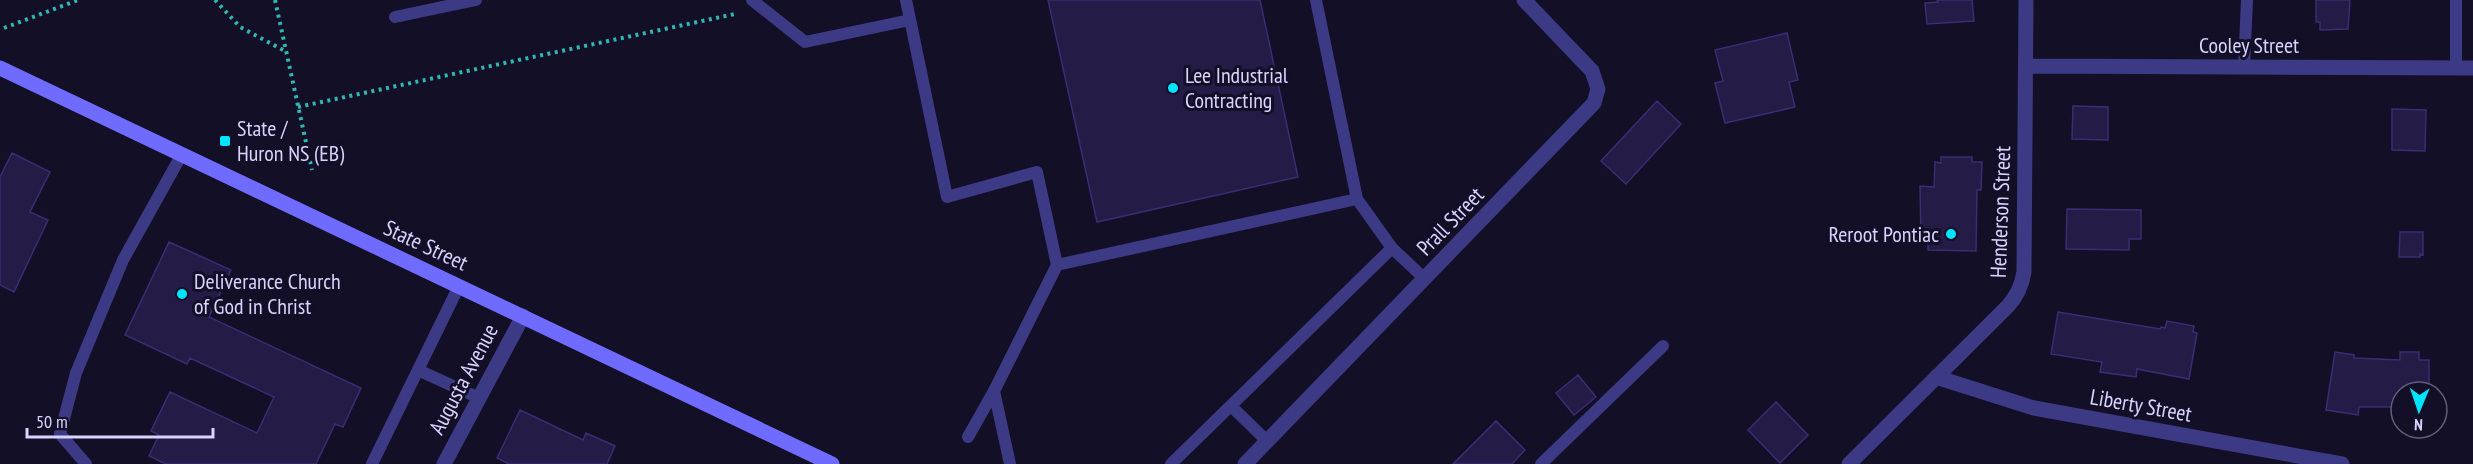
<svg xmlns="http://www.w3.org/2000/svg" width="2473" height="464" font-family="'PT Sans Narrow',sans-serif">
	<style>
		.building { fill: #241b47; stroke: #3b2d73; stroke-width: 1.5 }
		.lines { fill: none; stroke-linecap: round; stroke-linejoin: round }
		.path { stroke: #2fb8b0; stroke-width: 4; stroke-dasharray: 3 4.5; stroke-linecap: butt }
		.lane { stroke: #3d3a85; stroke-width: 12 }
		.street { stroke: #3d3a85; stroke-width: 15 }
		.secondary { stroke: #6f6bff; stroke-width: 15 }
		.poi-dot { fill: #00e5ff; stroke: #130f26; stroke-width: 2 }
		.labels { text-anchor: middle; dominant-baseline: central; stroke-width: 6; stroke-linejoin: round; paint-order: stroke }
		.street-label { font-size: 22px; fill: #d9d4ff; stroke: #130f26 }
		.poi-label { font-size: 22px; fill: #d9d4ff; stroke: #130f26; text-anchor: start }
	</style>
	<rect width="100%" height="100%" fill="#130f26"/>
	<path class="building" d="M 1048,0 L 1260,0 L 1298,177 L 1097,222 Z
		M 1937,0 L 1972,0 L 1974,21 L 1927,24 L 1925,3 L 1938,2 Z
		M 2316,0 L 2350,0 L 2348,29 L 2320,30 L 2320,22 L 2316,22 Z
		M 1787,33 L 1798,80 L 1789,82 L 1795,107 L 1725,123 L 1715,83 L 1723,81 L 1715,50 Z
		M 1657,101 L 1681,124 L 1626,184 L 1601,161 Z
		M 2073,106 L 2108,107 L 2108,140 L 2072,139 Z
		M 2392,109 L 2426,110 L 2425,151 L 2392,150 Z
		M 12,153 L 50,172 L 30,212 L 48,220 L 14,292 L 0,285 L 0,177 Z
		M 1941,157 L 1972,157 L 1972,162 L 1982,162 L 1981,190 L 1977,190 L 1976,251 L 1928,250 L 1928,241 L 1921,241 L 1920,186 L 1934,187 L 1935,162 L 1941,163 Z
		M 2067,209 L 2141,210 L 2141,239 L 2129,239 L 2129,250 L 2066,249 Z
		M 2400,232 L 2423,232 L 2423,255 L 2420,254 L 2420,257 L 2399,257 Z
		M 169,242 L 231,270 L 209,317 L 361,388 L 343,427 L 335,424 L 316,464 L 166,464 L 149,456 L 159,435 L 151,431 L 170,392 L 257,433 L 274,397 L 190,358 L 187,364 L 125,335 Z
		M 2058,312 L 2160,329 L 2161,327 L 2165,328 L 2167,321 L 2194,326 L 2193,332 L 2197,333 L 2189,379 L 2137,369 L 2136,377 L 2100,372 L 2102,362 L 2051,354 Z
		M 2335,352 L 2354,355 L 2354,358 L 2400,360 L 2400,352 L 2419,352 L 2419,360 L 2429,360 L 2429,392 L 2401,392 L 2401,407 L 2359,407 L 2358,415 L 2326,410 Z
		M 1578,375 L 1596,397 L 1574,415 L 1556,393 Z
		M 1776,402 L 1808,435 L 1780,463 L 1748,430 Z
		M 520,410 L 583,440 L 586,433 L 615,446 L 607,464 L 509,464 L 497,458 Z
		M 1496,421 L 1525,450 L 1512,464 L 1453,464 Z"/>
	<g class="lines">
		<path class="path" d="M 215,0 L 240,27 L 285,51
			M 275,0 L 312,170
			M 4,28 L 78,0
			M 298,107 L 735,14"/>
		<path class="lane" d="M 752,0 L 805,42 L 910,20
			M 906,0 L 947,197 L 1037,172 L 1057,265 L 1357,199 L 1316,0
			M 395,17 L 476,0
			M 2244,67 L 2247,0
			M 2456,68 L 2456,0
			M 1357,199 L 1392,248 L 1425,279
			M 418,370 L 479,398
			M 994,391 L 1010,464
			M 1231,406 L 1267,441
			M 968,437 L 994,391 L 1057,265
			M 86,464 L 60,434 L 76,373 L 123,260 L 182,154
			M 372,464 L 459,286
			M 1171,464 L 1392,248
			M 1541,464 L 1663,346"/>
		<path class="street" d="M 2026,66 L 2473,68
			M 1936,377 L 2034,408 L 2342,464
			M 444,464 L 523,316
			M 1245,464 L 1594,103 L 1598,89 L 1592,71 L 1524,0
			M 1849,464 L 2008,306 C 2017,296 2022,285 2024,272 L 2026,0"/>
		<path class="secondary" d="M 0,68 L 832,464"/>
	</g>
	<g class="poi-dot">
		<circle cx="1173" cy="88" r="6"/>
		<rect x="219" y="135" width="12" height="12" rx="3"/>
		<circle cx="1951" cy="234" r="6"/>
		<circle cx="182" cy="294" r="6"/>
	</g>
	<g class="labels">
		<g class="street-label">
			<text x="2249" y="45">Cooley Street</text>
			<text transform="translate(2000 212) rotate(-88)">Henderson Street</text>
			<text transform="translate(1450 221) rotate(-46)">Prall Street</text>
			<text transform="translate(426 245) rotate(25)">State Street</text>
			<text transform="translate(463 379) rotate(-62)">Augusta Avenue</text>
			<text transform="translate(2141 405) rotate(10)">Liberty Street</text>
		</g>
		<g class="poi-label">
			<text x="1185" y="75">Lee Industrial<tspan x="1185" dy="25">Contracting</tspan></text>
			<text x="237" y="128">State /<tspan x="237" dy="25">Huron NS (EB)</tspan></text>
			<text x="1939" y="234" text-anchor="end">Reroot Pontiac</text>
			<text x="194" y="281">Deliverance Church<tspan x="194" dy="25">of God in Christ</tspan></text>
		</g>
	</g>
	<g transform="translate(2419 410) rotate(182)"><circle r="28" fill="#130f26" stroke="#625e7d" stroke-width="1.5"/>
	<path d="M0-4.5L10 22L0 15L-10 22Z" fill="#00e5ff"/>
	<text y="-9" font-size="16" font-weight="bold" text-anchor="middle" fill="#d9d4ff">N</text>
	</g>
	<path d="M27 428v9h186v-9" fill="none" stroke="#d9d4ff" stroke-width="3"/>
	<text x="36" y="428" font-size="18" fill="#d9d4ff" stroke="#130f26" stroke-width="4.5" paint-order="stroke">50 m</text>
</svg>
